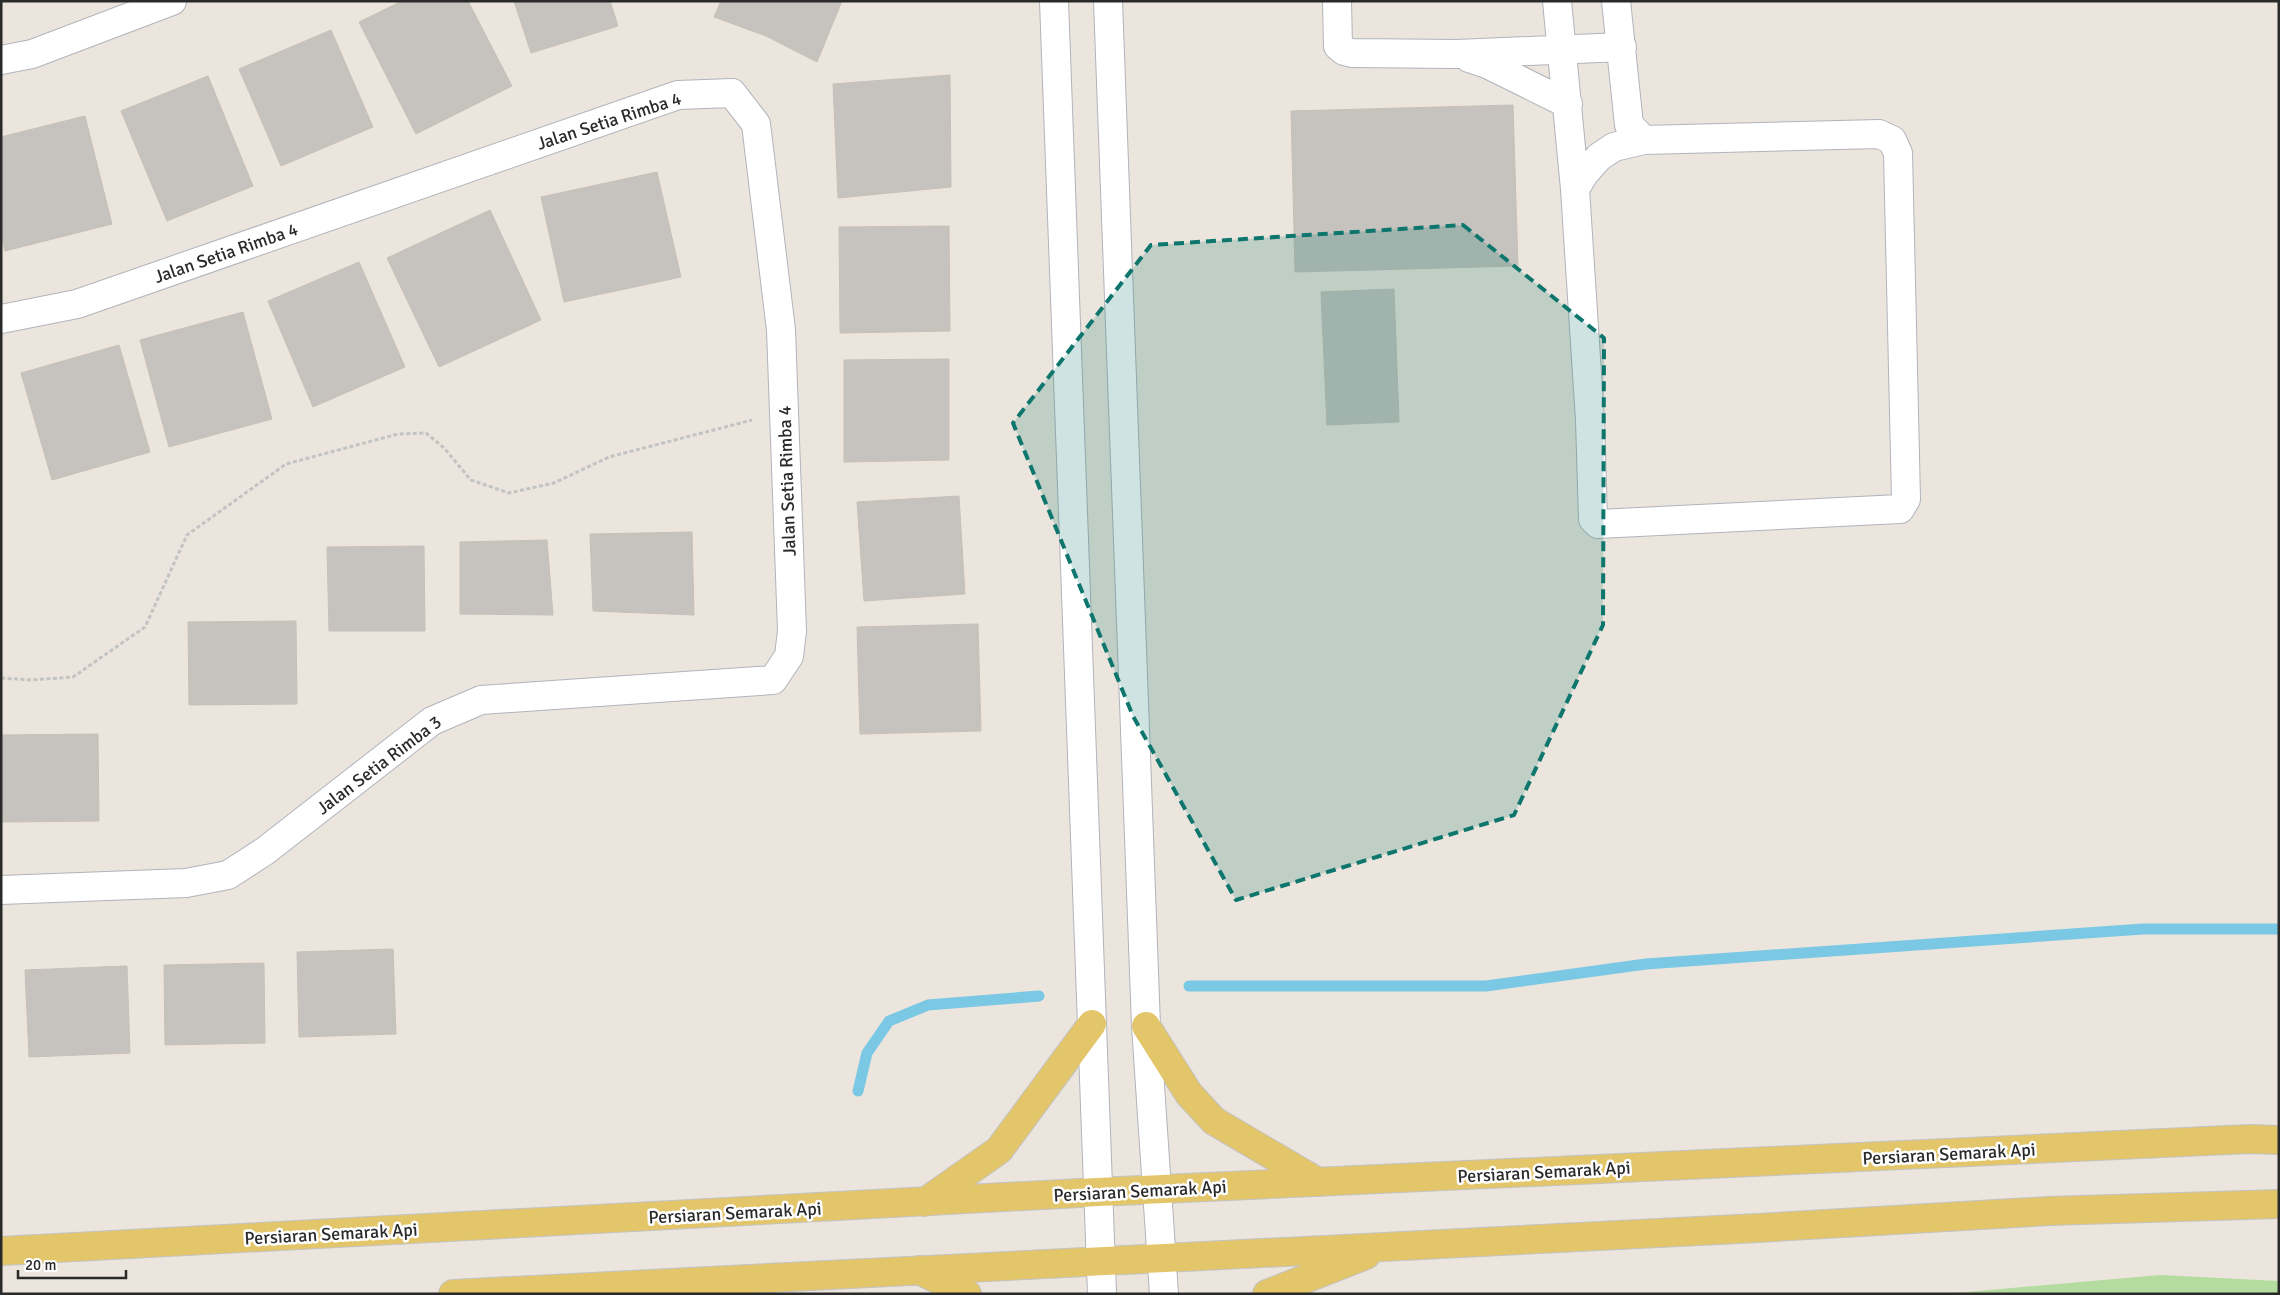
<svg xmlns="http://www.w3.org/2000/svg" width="2280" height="1295" font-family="Signika,sans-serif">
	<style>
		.green { fill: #b5dc9f }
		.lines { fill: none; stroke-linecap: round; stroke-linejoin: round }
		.stream { stroke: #7ac8e3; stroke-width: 11 }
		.building { fill: #c6c2bd; stroke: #c6c0b7 }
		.minor-casing { stroke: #b1b4bc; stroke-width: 30 }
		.major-casing { stroke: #c3c3c3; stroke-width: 30 }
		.path { stroke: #c3c3c3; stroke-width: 3; stroke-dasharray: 4 2.5; stroke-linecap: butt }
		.minor { stroke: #fff; stroke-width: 28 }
		.major { stroke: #e3c56a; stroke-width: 28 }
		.marked { fill: #0f766e; fill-opacity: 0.2; stroke: #0f766e; stroke-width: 4; stroke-dasharray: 10 6; stroke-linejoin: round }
		.labels { text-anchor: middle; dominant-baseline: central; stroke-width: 5; stroke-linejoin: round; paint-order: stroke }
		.street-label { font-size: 18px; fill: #2a2a2a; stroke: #fff }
	</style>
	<rect width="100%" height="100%" fill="#ebe5dd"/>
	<path class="green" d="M 2160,1275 L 2279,1281 L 2279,1294 L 1944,1294 Z"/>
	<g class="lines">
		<path class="stream" d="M 1189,986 L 1486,986 L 1646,964 L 2143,929 L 2279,929
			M 858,1091 L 867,1053 L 889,1021 L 928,1005 L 1039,996"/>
	</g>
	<path class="building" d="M 402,1 L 468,1 L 512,86 L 416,134 L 359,22 Z
		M 514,1 L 610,1 L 618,26 L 531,53 Z
		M 721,1 L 842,1 L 817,62 L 766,36 L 714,17 Z
		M 331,30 L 373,127 L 281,166 L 239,69 Z
		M 950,75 L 951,187 L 838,198 L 833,84 Z
		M 208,76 L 253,186 L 167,221 L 121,111 Z
		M 1513,105 L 1518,266 L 1295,272 L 1291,111 Z
		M 85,116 L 112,224 L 5,251 L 1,235 L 1,137 Z
		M 657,172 L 681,277 L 564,302 L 541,197 Z
		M 490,210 L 541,320 L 439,367 L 387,258 Z
		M 949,226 L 950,331 L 840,333 L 839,227 Z
		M 359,262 L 405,367 L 313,407 L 268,301 Z
		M 1394,289 L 1399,422 L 1327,425 L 1321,292 Z
		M 243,312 L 272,419 L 169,447 L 140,340 Z
		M 119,345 L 150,452 L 52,480 L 21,373 Z
		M 949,359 L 949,460 L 844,462 L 844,360 Z
		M 959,496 L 965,594 L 864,601 L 857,502 Z
		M 692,532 L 694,615 L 593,611 L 590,534 Z
		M 547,540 L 553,615 L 460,614 L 460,542 Z
		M 424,546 L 425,631 L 329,631 L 327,547 Z
		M 296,621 L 297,704 L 189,705 L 188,622 Z
		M 978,624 L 981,731 L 860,734 L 857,627 Z
		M 98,734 L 99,821 L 1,822 L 1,735 Z
		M 393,949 L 396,1034 L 299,1037 L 297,952 Z
		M 264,963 L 265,1043 L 165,1045 L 164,965 Z
		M 127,966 L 130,1053 L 29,1057 L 25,970 Z"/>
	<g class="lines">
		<g class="minor-casing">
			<path id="minor" d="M 1054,1 L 1102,1294
				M 1108,1 L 1146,1026 L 1164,1294
				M 1337,1 L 1338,46 L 1344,51 L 1352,53 L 1457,54 L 1622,47
				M 1557,1 L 1575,189
				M 1616,1 L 1629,125 L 1644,140
				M 1469,58 L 1487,64 L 1568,104
				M 1,60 L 32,54 L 172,1
				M 1879,134 L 1892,140 L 1898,153 L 1906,499 L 1900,509 L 1598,524 L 1593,519 L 1590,420 L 1575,189 L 1584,174 L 1599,157 L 1614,147 L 1644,140 Z
				M 1,319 L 77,304 L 678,95 L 732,93 L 756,124 L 781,330 L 792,631 L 789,656 L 773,680 L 481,700 L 432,721 L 265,851 L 228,875 L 186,883 L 1,890"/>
		</g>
		<g class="major-casing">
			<path id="major" d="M 1146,1026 L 1189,1094 L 1214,1121 L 1318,1182
				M 925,1202 L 999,1150 L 1092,1024
				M 1,1251 L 1098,1192 L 2250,1139 L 2279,1140
				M 919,1270 L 967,1294
				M 453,1294 L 1758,1228 L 2049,1211 L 2279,1204
				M 1267,1294 L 1366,1255"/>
		</g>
		<path class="path" d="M 1,678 L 31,680 L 73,677 L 145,627 L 187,535 L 286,464 L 398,434 L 426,433 L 444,448 L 471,480 L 509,493 L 554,483 L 609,457 L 752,420"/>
		<use href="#minor" class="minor"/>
		<use href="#major" class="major"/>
	</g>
	<path class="marked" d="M 1463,225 L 1604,338 L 1603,625 L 1514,815 L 1236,900 L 1133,716 L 1013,423 L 1151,245 Z"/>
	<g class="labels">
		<g class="street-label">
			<text transform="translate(609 121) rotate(-18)">Jalan Setia Rimba 4</text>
			<text transform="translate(226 253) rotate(-19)">Jalan Setia Rimba 4</text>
			<text transform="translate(787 481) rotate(-92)">Jalan Setia Rimba 4</text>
			<text transform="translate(379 765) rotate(-37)">Jalan Setia Rimba 3</text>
			<text transform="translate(1949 1154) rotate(-3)">Persiaran Semarak Api</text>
			<text transform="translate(1544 1172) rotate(-3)">Persiaran Semarak Api</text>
			<text transform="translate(1140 1191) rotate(-3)">Persiaran Semarak Api</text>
			<text transform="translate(735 1213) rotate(-3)">Persiaran Semarak Api</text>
			<text transform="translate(331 1234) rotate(-3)">Persiaran Semarak Api</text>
		</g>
	</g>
	<rect width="2280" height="1295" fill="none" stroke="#2a2a2a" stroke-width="5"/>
	<path d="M18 1270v8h108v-8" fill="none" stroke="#2a2a2a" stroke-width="2.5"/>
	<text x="25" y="1270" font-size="15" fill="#2a2a2a" stroke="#ffffff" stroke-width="4" paint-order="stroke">20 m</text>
</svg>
